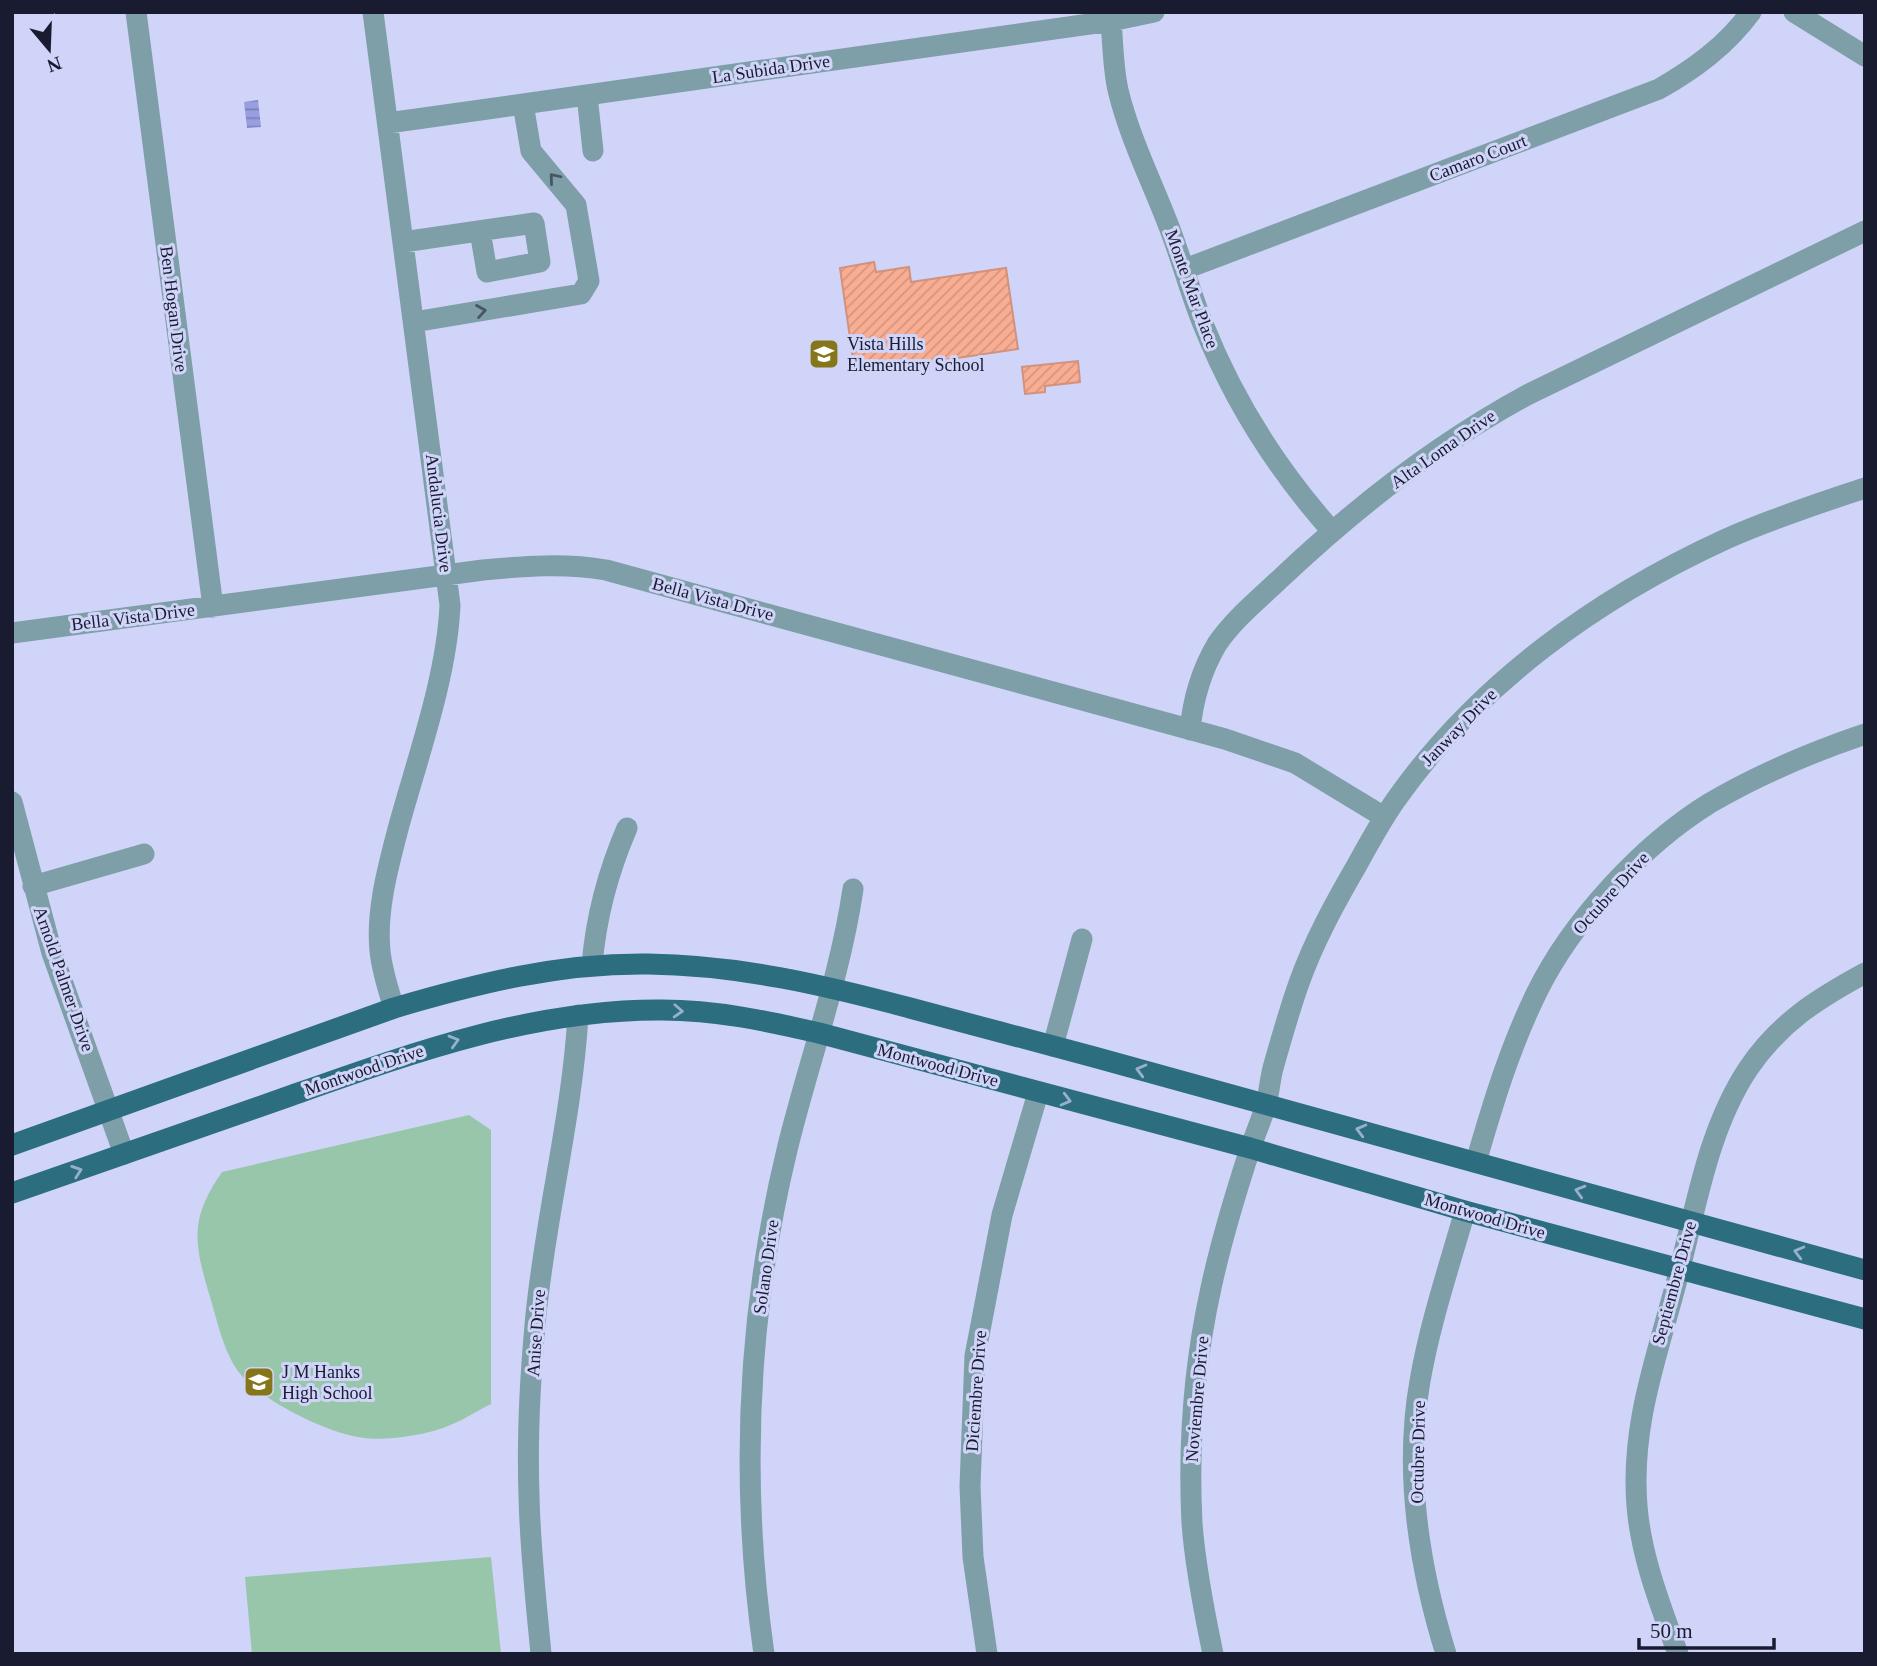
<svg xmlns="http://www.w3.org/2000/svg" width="1877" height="1666" font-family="'Times New Roman',serif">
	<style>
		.green { fill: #97c6ab }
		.water { fill: url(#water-rules) }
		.building { fill: url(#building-hatch); stroke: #d2927d; stroke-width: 2 }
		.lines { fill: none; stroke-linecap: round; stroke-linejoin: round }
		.minor { stroke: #7e9ea8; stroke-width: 21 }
		.major { stroke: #2c6d7f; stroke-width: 21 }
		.oneway { stroke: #465666 }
		.oneway2 { stroke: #96b0ce }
		.labels { text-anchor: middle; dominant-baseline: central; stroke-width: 6; stroke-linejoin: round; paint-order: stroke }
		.street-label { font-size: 18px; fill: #191b30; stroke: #cfd4f8 }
		.poi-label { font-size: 18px; fill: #191b30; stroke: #cfd4f8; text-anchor: start }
	</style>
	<defs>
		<pattern id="water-rules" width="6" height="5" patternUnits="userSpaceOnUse" patternTransform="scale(1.75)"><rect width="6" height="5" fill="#989ee1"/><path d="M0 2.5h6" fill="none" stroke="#7b80b7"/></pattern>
		<pattern id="building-hatch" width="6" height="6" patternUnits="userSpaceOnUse" patternTransform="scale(1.75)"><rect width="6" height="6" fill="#f9ae94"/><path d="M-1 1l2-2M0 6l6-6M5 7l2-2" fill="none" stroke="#d59580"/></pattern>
	</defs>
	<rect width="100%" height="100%" fill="#cfd4f8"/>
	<path class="green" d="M 469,1115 L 491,1130 L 491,1404 C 475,1412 460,1422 443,1428 C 425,1435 383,1441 364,1438 C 329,1434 266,1403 242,1376 C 224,1355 218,1323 210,1297 C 194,1243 189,1220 222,1172 Z
		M 491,1557 L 501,1654 L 252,1654 L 245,1577 Z"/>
	<path class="water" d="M 258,100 L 261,127 L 247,128 L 244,102 Z"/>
	<path class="building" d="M 874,262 L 876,272 L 909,267 L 911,282 L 1006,268 L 1018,349 L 855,373 L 840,268 Z
		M 1078,361 L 1080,382 L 1045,386 L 1045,392 L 1025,394 L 1022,367 Z"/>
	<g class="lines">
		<path class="minor" d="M 136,12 L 213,607
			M 373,12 L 450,605 C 447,677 417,759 398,829 C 388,868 376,910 380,951 C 382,971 388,989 394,1008
			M 1794,12 L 1865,56
			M 1111,21 C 1113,44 1113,68 1118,90 C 1129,136 1151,180 1168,224 C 1181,257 1190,292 1203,324 C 1234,402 1276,468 1331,530
			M 587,95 L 593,151
			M 388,123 L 1111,21 L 1154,12
			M 403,242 L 534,223 L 540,262 L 487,272 L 480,231
			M 1185,269 L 1659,89 C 1694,69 1726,46 1751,12
			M 414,322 L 581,294 L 589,281 L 576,205 L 531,151 L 523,104
			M 12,633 L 483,570 C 525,566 565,563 606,570 L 1225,739 L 1295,763 L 1384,817
			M 1190,730 C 1193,699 1201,671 1217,644 C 1234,619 1259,599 1280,579 C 1356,507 1438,443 1529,394 L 1865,231
			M 12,802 L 52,953 L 124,1154
			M 33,886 L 144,854
			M 592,965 C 596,917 608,872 627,828
			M 1053,1046 L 1082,939
			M 1476,1162 C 1493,1103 1510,1047 1537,992 C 1572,921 1642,845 1710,803 C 1758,775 1812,752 1865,734
			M 541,1654 C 536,1601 530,1548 529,1495 C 527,1439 530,1381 535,1325 C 544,1221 572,1120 578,1015
			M 764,1654 C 740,1485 747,1315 787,1150 C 808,1063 840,978 853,889
			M 987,1654 L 973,1557 L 970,1486 L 975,1356 L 1002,1215 L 1038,1093
			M 1213,1654 C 1204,1611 1195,1566 1192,1523 C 1188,1444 1194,1365 1211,1288 C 1221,1241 1236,1192 1251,1146 C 1256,1132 1262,1119 1266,1104 C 1269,1093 1270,1080 1273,1068 C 1281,1040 1289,1011 1299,983 C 1314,941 1335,903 1357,865 C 1369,843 1381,821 1395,801 C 1477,684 1597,598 1726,539 C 1771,519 1819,503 1865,488
			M 1446,1654 C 1419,1567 1404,1471 1420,1381 C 1430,1323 1449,1267 1465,1211
			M 1678,1654 C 1661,1607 1641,1557 1637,1506 C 1630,1421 1660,1349 1680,1268 C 1697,1202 1709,1128 1748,1069 C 1779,1023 1817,999 1865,973"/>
		<path class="major" d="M 12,1145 L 394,1008 C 479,983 559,963 648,964 C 738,965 824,985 910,1008 C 971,1024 1033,1041 1094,1057 C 1351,1126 1607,1200 1865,1270
			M 12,1193 C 104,1161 196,1129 287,1097 C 409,1054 532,1009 662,1010 C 716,1010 767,1021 819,1033 L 1250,1148 L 1465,1211 L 1865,1319"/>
	</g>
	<defs><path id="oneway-chevron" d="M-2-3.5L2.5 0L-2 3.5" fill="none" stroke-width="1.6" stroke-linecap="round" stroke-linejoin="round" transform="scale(1.75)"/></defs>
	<g class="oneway">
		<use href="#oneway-chevron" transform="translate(554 178) rotate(-130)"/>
		<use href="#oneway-chevron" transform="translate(481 311) rotate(-9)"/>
	</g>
	<g class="oneway2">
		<use href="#oneway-chevron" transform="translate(678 1011) rotate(3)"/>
		<use href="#oneway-chevron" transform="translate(454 1041) rotate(-16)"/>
		<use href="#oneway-chevron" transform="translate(1141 1070) rotate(-165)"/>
		<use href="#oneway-chevron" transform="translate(1066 1100) rotate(15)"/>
		<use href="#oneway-chevron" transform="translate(1361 1130) rotate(-165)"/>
		<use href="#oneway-chevron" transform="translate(77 1171) rotate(-19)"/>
		<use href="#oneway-chevron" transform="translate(1580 1191) rotate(-164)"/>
		<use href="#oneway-chevron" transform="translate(1799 1252) rotate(-165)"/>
	</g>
	<defs>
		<g id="school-square" transform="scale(1.575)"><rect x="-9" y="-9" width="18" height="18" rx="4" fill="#85761a" stroke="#cfd4f8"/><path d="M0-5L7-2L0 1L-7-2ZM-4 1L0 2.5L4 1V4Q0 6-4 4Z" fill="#fff"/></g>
	</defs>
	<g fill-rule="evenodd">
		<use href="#school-square" x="824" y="354"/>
		<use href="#school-square" x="259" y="1382"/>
	</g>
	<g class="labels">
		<g class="street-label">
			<text transform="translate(771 69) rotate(-8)">La Subida Drive</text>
			<text transform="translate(1478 158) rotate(-21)">Camaro Court</text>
			<text transform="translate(1192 289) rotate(70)">Monte Mar Place</text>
			<text transform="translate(174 309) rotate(83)">Ben Hogan Drive</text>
			<text transform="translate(1443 449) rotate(-35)">Alta Loma Drive</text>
			<text transform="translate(439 513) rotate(83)">Andalucia Drive</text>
			<text transform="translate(713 599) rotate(15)">Bella Vista Drive</text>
			<text transform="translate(133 617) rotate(-7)">Bella Vista Drive</text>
			<text transform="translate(1459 727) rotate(-46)">Janway Drive</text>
			<text transform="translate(1611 893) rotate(-48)">Octubre Drive</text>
			<text transform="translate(64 979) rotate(71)">Arnold Palmer Drive</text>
			<text transform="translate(938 1065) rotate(15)">Montwood Drive</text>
			<text transform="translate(364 1070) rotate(-19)">Montwood Drive</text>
			<text transform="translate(1485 1216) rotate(16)">Montwood Drive</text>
			<text transform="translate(766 1267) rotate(-82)">Solano Drive</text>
			<text transform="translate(1674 1283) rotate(-75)">Septiembre Drive</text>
			<text transform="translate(536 1333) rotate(-86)">Anise Drive</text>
			<text transform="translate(976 1391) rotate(-86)">Diciembre Drive</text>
			<text transform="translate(1197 1399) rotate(-85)">Noviembre Drive</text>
			<text transform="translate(1418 1452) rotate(-89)">Octubre Drive</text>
		</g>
		<g class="poi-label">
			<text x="847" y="344">Vista Hills<tspan x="847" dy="21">Elementary School</tspan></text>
			<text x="282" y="1372">J M Hanks<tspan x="282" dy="21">High School</tspan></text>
		</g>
	</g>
	<rect width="1877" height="1666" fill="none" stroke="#191b30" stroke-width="28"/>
	<g transform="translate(49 49) rotate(161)" stroke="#cfd4f8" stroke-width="5" paint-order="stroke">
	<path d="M0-5L12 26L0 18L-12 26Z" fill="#191b30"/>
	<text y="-10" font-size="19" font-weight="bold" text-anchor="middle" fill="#191b30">N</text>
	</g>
	<path d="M1639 1638v10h135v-10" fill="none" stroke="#191b30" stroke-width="3.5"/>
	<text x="1650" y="1638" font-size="21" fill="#191b30" stroke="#cfd4f8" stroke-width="5" paint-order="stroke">50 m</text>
</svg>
